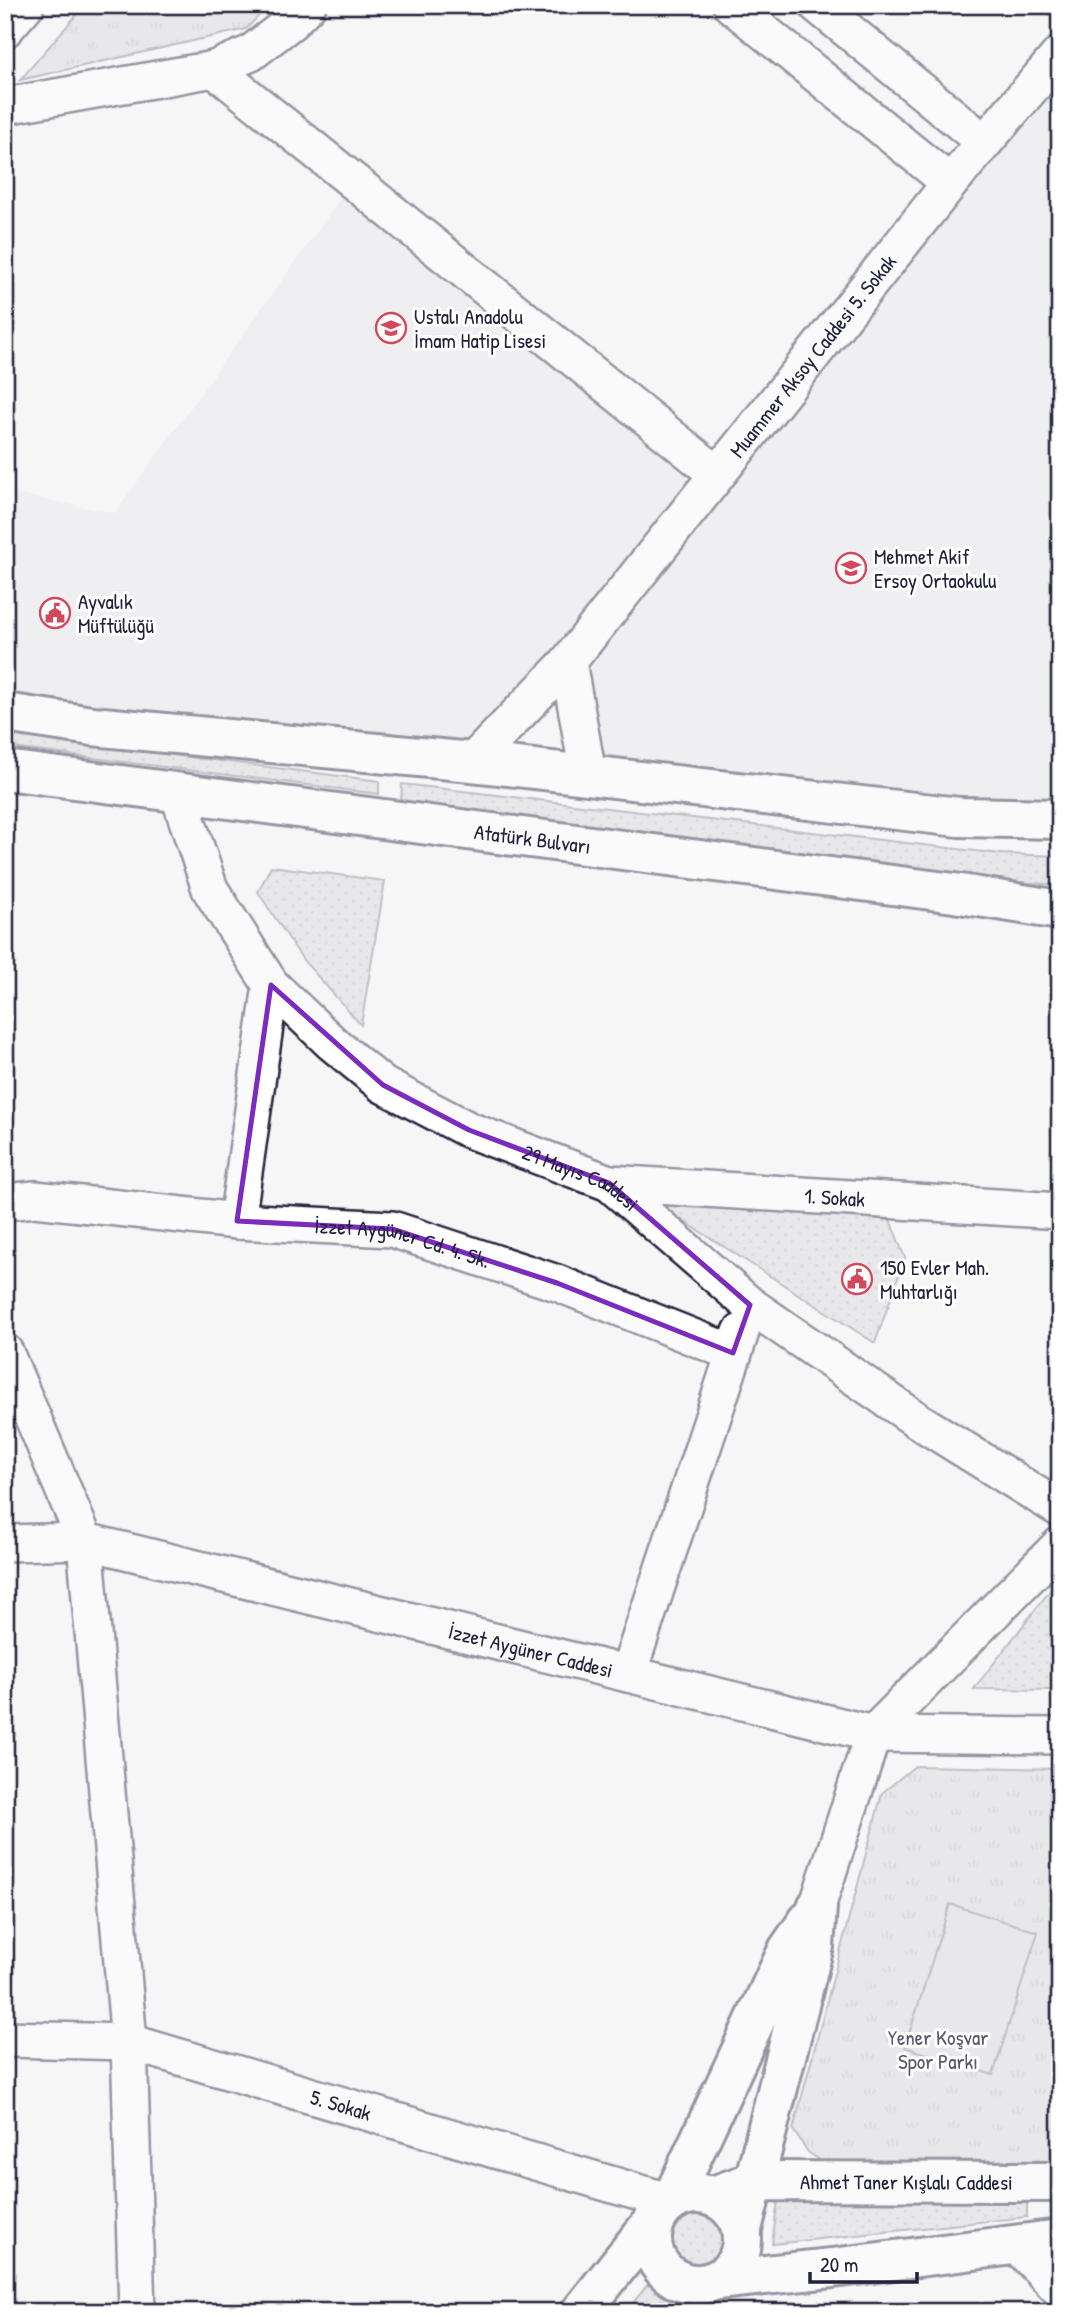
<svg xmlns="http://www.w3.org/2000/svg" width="1065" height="2317" font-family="'Patrick Hand',sans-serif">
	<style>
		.built { fill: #e6e6e9 }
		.grass { fill: url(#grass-dots); stroke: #7c7c8b; stroke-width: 2 }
		.park { fill: url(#park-tufts); stroke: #7c7c8b; stroke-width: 2 }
		.garden { fill: #d7d7db; stroke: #7c7c8b; stroke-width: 2 }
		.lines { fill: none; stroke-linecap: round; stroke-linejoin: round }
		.minor-casing { stroke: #22223b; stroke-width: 40 }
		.major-casing { stroke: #22223b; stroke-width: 44 }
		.minor { stroke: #fff; stroke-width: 35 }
		.major { stroke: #fff; stroke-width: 38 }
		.marked { fill: none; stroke: #7b2cbf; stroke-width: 5; stroke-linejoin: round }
		.labels { text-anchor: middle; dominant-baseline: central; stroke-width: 6; stroke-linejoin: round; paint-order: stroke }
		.poi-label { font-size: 21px; fill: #22223b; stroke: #fff; text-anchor: start }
		.street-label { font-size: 21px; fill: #22223b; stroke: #fff }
		.park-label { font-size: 21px; fill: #58586b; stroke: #fff }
	</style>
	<defs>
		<pattern id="grass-dots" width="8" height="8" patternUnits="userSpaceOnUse" patternTransform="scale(1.75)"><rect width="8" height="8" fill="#d7d7db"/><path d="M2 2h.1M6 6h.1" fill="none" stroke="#b8b8bd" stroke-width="1.8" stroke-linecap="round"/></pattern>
		<pattern id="park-tufts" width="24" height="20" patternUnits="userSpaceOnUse" patternTransform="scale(1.75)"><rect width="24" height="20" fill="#d7d7db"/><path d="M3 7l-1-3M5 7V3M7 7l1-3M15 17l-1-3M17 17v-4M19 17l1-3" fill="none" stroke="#b8b8bd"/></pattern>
	</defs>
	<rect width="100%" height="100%" fill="#f6f6f7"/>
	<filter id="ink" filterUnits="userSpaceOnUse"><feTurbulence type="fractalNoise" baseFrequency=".0143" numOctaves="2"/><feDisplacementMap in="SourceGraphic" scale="14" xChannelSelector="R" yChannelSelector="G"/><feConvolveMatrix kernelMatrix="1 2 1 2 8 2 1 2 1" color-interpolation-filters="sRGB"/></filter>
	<g filter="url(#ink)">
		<path class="built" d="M 1060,54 L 1060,819 L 588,774 L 568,663 L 472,762 L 5,713 L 5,492 L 115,513 L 353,181 L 717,474 Z"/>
		<path class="grass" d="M 5,734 L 379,781 L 379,794 L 5,747 Z
			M 402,784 L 1001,854 L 1060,856 L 1060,885 L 1020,882 L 401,803 Z
			M 271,866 L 385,881 L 361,1025 L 303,960 L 258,892 Z
			M 646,1197 L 890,1220 L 905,1258 L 875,1343 Z
			M 1059,1579 L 1060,1690 L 974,1689 Z
			M 778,2200 L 1027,2203 L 1027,2217 L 772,2244 Z
			M669 2237a30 30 0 1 1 60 0a30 30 0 1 1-60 0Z
			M 648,2284 L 672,2300 L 660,2312 L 626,2312 Z"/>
		<path class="park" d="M 85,5 L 269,5 L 246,29 L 20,80 Z
			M 915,1766 L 1060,1769 L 1060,2171 L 830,2167 L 808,2152 L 793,2130 L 882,1793 Z"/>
		<path class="garden" d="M 950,1904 L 1038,1932 L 993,2075 L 905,2047 Z"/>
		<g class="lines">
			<g class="minor-casing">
				<g id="minor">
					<path d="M 731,5 L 950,183"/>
					<path d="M 817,5 L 984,142"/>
					<path d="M 5,29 L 26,5"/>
					<path d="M 214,69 L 717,474"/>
					<path d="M 5,106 L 214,69 L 251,53 L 291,22 L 308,5"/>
					<path id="s1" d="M 568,662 L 950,183 L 1060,54"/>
					<path d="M 472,762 L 568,662 L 588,774"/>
					<path id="s2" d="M 178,793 L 210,889 L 271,985 L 332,1043 L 383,1085 L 469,1130 L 609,1183 L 750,1305 L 917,1420 L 1060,1509"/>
					<path id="s3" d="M 609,1183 L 1060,1211"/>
					<path id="s4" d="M 5,1202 L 35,1199 L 237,1221 L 392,1229 L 557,1283 L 733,1353"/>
					<path d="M 237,1221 L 271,985"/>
					<path d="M 5,1352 L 85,1541 L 129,2042 L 137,2312"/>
					<path id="s5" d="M 5,1543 L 85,1541 L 873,1734 L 1060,1736"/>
					<path d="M 628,1674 L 741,1332"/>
					<path d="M 817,1907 L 873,1734 L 1060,1545"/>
					<path id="s6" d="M 5,2039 L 129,2042 L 671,2202"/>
					<path d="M 1016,2244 L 1060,2290"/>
				</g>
			</g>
			<g class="major-casing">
				<g id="major">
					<path d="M 5,713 L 92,726 L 472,762 L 959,817 L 1060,819"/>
					<path id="s7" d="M 5,770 L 954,893 L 1060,910"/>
					<circle cx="697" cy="2239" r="45"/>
					<path id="s8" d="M 713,2196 L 755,2181 L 1060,2182"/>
					<path d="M 671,2202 L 788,1950 L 808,1921"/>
					<path d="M 742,2229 L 814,1946 L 817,1907"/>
					<path d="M 717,2280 L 832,2268 L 1060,2239"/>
					<path d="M 581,2312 L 659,2214"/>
				</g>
			</g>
			<use href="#minor" class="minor"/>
			<use href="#major" class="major"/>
		</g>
	</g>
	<path d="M0 0H1065V2317H0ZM 271,985 L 383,1085 L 469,1130 L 609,1183 L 750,1305 L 733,1353 L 557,1283 L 392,1229 L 237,1221 Z" fill="#f6f6f7" fill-opacity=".55" fill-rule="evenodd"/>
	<path class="marked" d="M 271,985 L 383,1085 L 469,1130 L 609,1183 L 750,1305 L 733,1353 L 557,1283 L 392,1229 L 237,1221 Z"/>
	<defs>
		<g id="school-ring" transform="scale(1.575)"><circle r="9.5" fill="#fff" stroke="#d1495b" stroke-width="1.5"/><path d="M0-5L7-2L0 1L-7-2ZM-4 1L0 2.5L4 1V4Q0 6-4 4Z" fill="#d1495b"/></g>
		<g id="civic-ring" transform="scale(1.575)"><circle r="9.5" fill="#fff" stroke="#d1495b" stroke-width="1.5"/><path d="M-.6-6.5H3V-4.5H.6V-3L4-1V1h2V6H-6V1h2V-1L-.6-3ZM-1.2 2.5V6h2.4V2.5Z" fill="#d1495b"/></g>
	</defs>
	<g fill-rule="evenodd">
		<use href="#school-ring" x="391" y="328"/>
		<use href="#school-ring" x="851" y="568"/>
		<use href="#civic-ring" x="55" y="613"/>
		<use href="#civic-ring" x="857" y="1279"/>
	</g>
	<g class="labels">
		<g class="poi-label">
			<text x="414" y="316">Ustalı Anadolu<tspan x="414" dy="24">İmam Hatip Lisesi</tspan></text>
			<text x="874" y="556">Mehmet Akif<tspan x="874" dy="24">Ersoy Ortaokulu</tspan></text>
			<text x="78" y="601">Ayvalık<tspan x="78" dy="24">Müftülüğü</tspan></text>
			<text x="880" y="1267">150 Evler Mah.<tspan x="880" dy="24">Muhtarlığı</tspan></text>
		</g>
		<g class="street-label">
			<text stroke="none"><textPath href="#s1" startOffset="392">Muammer Aksoy Caddesi 5. Sokak</textPath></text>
			<text stroke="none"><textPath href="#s7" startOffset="532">Atatürk Bulvarı</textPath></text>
			<text stroke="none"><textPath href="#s2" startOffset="584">29 Mayıs Caddesi</textPath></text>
			<text stroke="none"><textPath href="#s3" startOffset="226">1. Sokak</textPath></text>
			<text stroke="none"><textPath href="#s4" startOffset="401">İzzet Aygüner Cd. 4. Sk.</textPath></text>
			<text stroke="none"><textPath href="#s5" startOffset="539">İzzet Aygüner Caddesi</textPath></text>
			<text stroke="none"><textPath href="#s6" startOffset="345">5. Sokak</textPath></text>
			<text stroke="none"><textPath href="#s8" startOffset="196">Ahmet Taner Kışlalı Caddesi</textPath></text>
		</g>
		<g class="park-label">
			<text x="938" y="2037">Yener Koşvar<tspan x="938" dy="24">Spor Parkı</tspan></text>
		</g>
	</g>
	<rect width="1065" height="2317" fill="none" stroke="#fff" stroke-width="28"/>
	<rect x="14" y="14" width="1037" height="2289" fill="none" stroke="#22223b" stroke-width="2.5" filter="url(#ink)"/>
	<path d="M810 2272v10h107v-10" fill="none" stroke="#22223b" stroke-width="3.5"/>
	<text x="820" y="2272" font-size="21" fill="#22223b" stroke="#ffffff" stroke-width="5" paint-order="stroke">20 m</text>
</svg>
